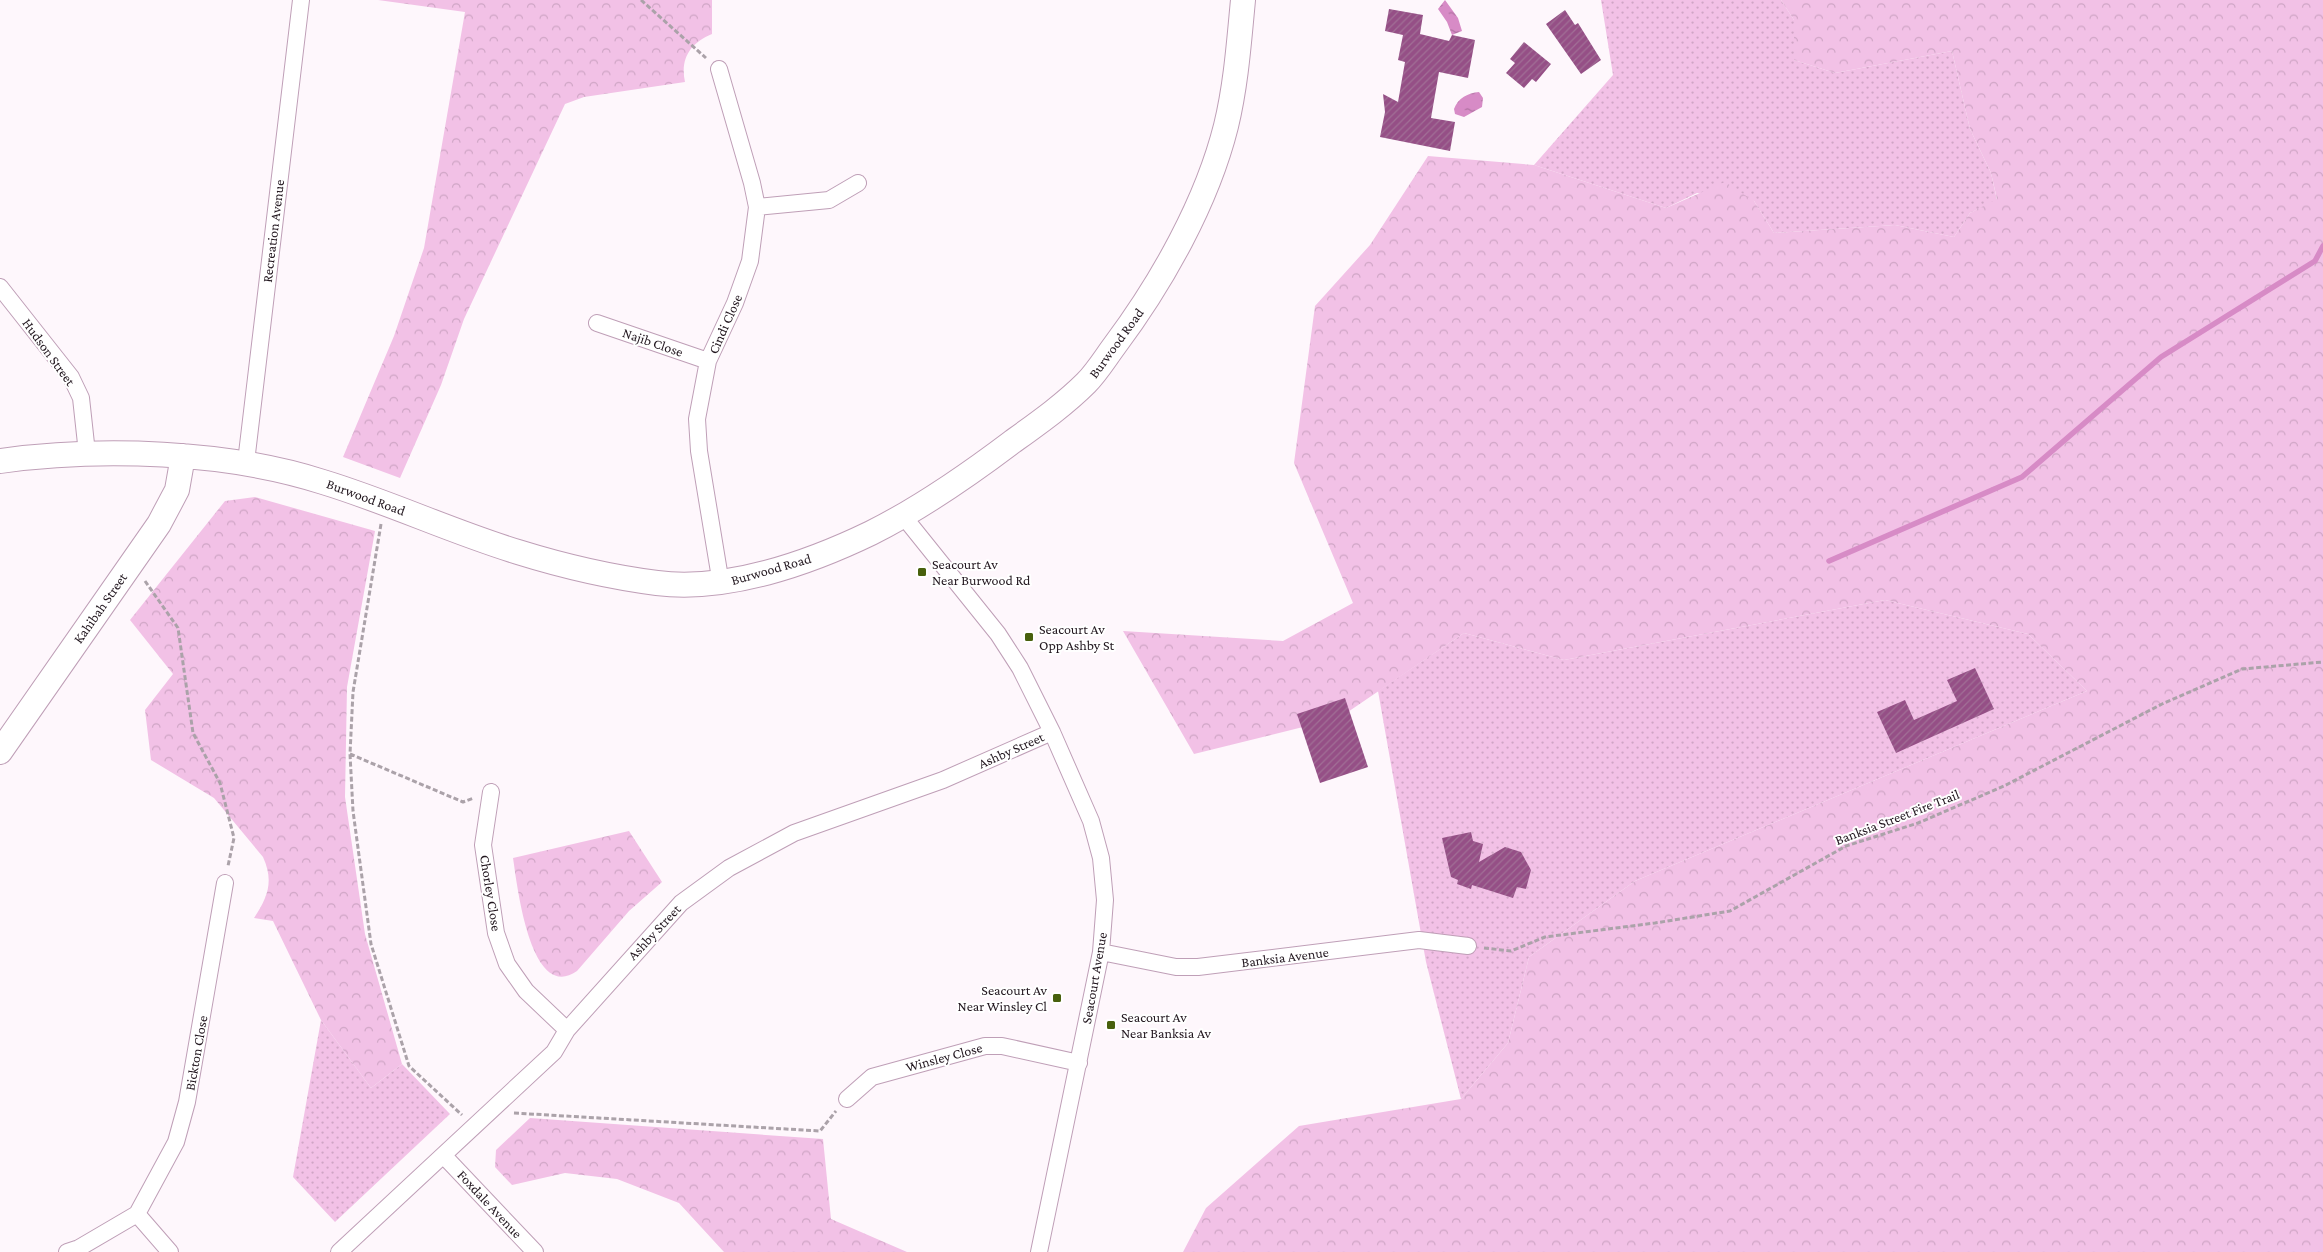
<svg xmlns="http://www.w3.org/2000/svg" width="2323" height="1252" font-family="'Crimson Pro',serif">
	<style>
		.grass { fill: url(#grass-dots) }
		.forest { fill: url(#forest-crowns) }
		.water { fill: url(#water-ripples) }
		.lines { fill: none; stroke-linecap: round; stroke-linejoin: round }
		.stream { stroke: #d78bc6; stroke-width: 5.5 }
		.building { fill: url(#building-hatch) }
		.street-casing { stroke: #bf9fb7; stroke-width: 18 }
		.secondary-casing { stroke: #bf9fb7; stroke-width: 26 }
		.path { stroke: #aba2a9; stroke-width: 3; stroke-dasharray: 5 2.5; stroke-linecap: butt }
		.street { stroke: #fff; stroke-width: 16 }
		.secondary { stroke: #fff; stroke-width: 24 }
		.poi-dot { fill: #48600d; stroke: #fff; stroke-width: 2 }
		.labels { text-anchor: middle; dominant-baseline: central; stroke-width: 4; stroke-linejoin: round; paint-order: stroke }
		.street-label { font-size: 14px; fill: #22171f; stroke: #fff }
		.poi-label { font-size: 14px; fill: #22171f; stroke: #fff; text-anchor: start }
	</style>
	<defs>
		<pattern id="grass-dots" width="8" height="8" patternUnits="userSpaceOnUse" patternTransform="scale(1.25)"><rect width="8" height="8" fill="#f2c1e6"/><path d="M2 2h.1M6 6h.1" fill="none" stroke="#cfa5c5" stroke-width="1.8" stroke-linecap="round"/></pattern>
		<pattern id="forest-crowns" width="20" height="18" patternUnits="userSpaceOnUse" patternTransform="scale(1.25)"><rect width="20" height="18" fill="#f2c1e6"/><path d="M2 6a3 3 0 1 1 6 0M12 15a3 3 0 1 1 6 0" fill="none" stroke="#cfa5c5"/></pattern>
		<pattern id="water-ripples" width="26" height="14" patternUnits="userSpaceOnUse" patternTransform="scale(1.25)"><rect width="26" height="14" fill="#d78bc6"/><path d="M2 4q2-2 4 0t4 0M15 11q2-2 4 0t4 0" fill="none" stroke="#ae71a0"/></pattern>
		<pattern id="building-hatch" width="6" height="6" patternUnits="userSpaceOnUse" patternTransform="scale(1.25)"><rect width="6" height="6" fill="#954f86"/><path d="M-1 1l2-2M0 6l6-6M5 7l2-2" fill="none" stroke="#a16f96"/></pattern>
	</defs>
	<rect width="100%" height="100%" fill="#fef7fc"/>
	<path class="grass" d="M 1601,0 L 1781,0 L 1794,20 L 1794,60 L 1835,73 L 1952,51 L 1970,129 L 1991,173 L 1997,200 L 1970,213 L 1954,237 L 1895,225 L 1774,233 L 1754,201 L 1697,193 L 1666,208 L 1534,165 L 1613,75 Z
		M 1885,600 L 2028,634 L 2087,691 L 1635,881 L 1529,957 L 1508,1043 L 1461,1099 L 1426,962 L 1378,691 L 1464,633 L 1564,660 Z
		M 321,1020 L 371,1088 L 402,1064 L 450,1114 L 335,1222 L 293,1177 Z"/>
	<path class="forest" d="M 378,0 L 712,0 L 712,34 C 690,43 680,59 685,82 L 584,97 L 565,104 L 464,319 L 441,385 L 400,478 L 343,457 L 394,336 L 424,248 L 465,12 Z
		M 1781,0 L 2323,0 L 2323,1252 L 1183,1252 L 1206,1208 L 1299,1126 L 1461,1099 L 1508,1043 L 1529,957 L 1635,881 L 2087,691 L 2028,634 L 1885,600 L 1564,660 L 1464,633 L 1339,718 L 1194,754 L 1123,631 L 1283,641 L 1353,603 L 1294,463 L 1315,306 L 1370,245 L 1428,156 L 1534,165 L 1666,208 L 1725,182 L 1754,201 L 1774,233 L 1895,225 L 1954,237 L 1970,213 L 1997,199 L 1991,173 L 1970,129 L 1952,51 L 1835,73 L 1794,60 L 1794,20 Z
		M 255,497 L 375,531 L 347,687 L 345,797 L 365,934 L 402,1064 L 371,1088 L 321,1020 L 273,921 L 254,918 C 268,897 274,881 263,857 L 214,798 L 151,760 L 145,710 L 173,674 L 130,620 L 225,501 Z
		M 629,831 L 662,882 L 629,911 L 577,971 C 530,1004 517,883 513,858 Z
		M 530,1118 L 823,1139 L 831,1219 L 907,1252 L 724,1252 L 679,1203 L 617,1179 L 565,1173 L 512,1185 L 495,1167 L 496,1150 Z"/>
	<path class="water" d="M 1445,0 L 1458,18 L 1462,31 L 1452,35 L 1447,22 L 1438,9 Z
		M 1479,92 L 1483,98 L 1482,107 L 1464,117 L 1455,114 L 1454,109 C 1458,98 1468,93 1479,92 Z"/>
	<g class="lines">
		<path class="stream" d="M 1829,561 L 2022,477 L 2161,357 L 2315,261 L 2323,246"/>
	</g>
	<path class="building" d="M 1389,9 L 1423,15 L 1420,34 L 1449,41 L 1452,35 L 1475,40 L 1468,78 L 1439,72 L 1431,118 L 1455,122 L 1450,151 L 1380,137 L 1385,112 L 1383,94 L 1398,102 L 1405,62 L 1398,60 L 1403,35 L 1385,31 Z
		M 1565,10 L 1575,25 L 1578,23 L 1601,60 L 1581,74 L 1546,24 Z
		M 1524,42 L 1551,64 L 1536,82 L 1532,79 L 1524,88 L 1506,73 L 1515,63 L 1510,59 Z
		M 1975,668 L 1994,709 L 1896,753 L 1877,712 L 1905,700 L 1914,720 L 1957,701 L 1947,680 Z
		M 1345,698 L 1368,767 L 1320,783 L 1297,714 Z
		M 1471,832 L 1473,841 L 1483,844 L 1479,862 L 1505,847 L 1521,852 L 1531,870 L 1526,889 L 1517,887 L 1513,898 L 1472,885 L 1471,889 L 1457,884 L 1458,880 L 1451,877 L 1442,838 Z"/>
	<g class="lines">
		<g class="street-casing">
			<path id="street" d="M 719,69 L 752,183 L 757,207 L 750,261 L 735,303 L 708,361 L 697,419 L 699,451 L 721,584
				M 757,207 L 829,200 L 858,183
				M 0,287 L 71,377 L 81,398 L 87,453
				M 597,323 L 708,361
				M 246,462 L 301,0
				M 904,517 L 998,634 L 1020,668 L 1052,732 L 1091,821 L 1101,858 L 1105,900 L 1101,952 L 1039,1252
				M 491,792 L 483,845 L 496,933 L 507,964 L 526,991 L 567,1030
				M 1101,952 L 1176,967 L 1198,967 L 1419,940 L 1468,946
				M 847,1099 L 872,1077 L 985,1046 L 1002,1046 L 1079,1063
				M 444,1156 L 535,1252
				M 137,1214 L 170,1252
				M 67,1252 L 79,1248 L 137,1214 L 176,1142 L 187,1102 L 225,883
				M 339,1252 L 554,1052 L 567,1030 L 681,903 L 729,868 L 794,833 L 943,780 L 1052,732"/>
		</g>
		<g class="secondary-casing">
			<path id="secondary" d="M 0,461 C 100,447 227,451 323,482 C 389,502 452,532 518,552 C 563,566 610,577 657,583 C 727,592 809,563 871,533 C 921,508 967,476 1012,442 C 1037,424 1064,405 1086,383 C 1097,372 1106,357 1115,345 C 1162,282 1207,202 1226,126 C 1236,85 1239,42 1243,0
				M 0,752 L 159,524 L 177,490 L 183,456"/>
		</g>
		<path class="path" d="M 641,0 L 706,58
			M 381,524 L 353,692 L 350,754 L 353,811 L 371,944 L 409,1066 L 462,1115
			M 145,581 L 178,628 L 193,733 L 220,783 L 234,838 L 228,866
			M 350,754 L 463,802 L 474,798
			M 1484,948 L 1511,951 L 1545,937 L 1655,923 L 1730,911 L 1846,846 L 1918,823 L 2004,786 L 2162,704 L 2242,669 L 2323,662
			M 514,1113 L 820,1131 L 836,1111"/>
		<use href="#street" class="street"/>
		<use href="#secondary" class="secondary"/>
	</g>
	<g class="poi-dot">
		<rect x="917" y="567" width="10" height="10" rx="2.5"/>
		<rect x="1024" y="632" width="10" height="10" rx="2.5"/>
		<rect x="1052" y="993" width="10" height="10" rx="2.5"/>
		<rect x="1106" y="1020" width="10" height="10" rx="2.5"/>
	</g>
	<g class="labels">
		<g class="street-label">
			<text transform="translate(273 231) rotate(-83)">Recreation Avenue</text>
			<text transform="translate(725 324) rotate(-66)">Cindi Close</text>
			<text transform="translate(653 342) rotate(19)">Najib Close</text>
			<text transform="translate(1116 343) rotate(-54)">Burwood Road</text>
			<text transform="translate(49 352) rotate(54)">Hudson Street</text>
			<text transform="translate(366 497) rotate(20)">Burwood Road</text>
			<text transform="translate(771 569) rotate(-16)">Burwood Road</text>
			<text transform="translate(100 608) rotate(-55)">Kahibah Street</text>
			<text transform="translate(1011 750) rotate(-24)">Ashby Street</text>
			<text transform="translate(1897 817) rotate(-21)">Banksia Street Fire Trail</text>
			<text transform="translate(491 893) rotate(81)">Chorley Close</text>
			<text transform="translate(654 932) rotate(-47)">Ashby Street</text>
			<text transform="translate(1285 957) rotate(-7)">Banksia Avenue</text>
			<text transform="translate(1094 978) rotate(-80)">Seacourt Avenue</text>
			<text transform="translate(196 1053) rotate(-80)">Bickton Close</text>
			<text transform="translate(944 1057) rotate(-15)">Winsley Close</text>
			<text transform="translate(490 1204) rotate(47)">Foxdale Avenue</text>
		</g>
		<g class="poi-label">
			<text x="932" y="564">Seacourt Av<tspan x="932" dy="16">Near Burwood Rd</tspan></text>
			<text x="1039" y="629">Seacourt Av<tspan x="1039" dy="16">Opp Ashby St</tspan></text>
			<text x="1047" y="990" text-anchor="end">Seacourt Av<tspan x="1047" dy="16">Near Winsley Cl</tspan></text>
			<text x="1121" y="1017">Seacourt Av<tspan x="1121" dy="16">Near Banksia Av</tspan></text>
		</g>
	</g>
</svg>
